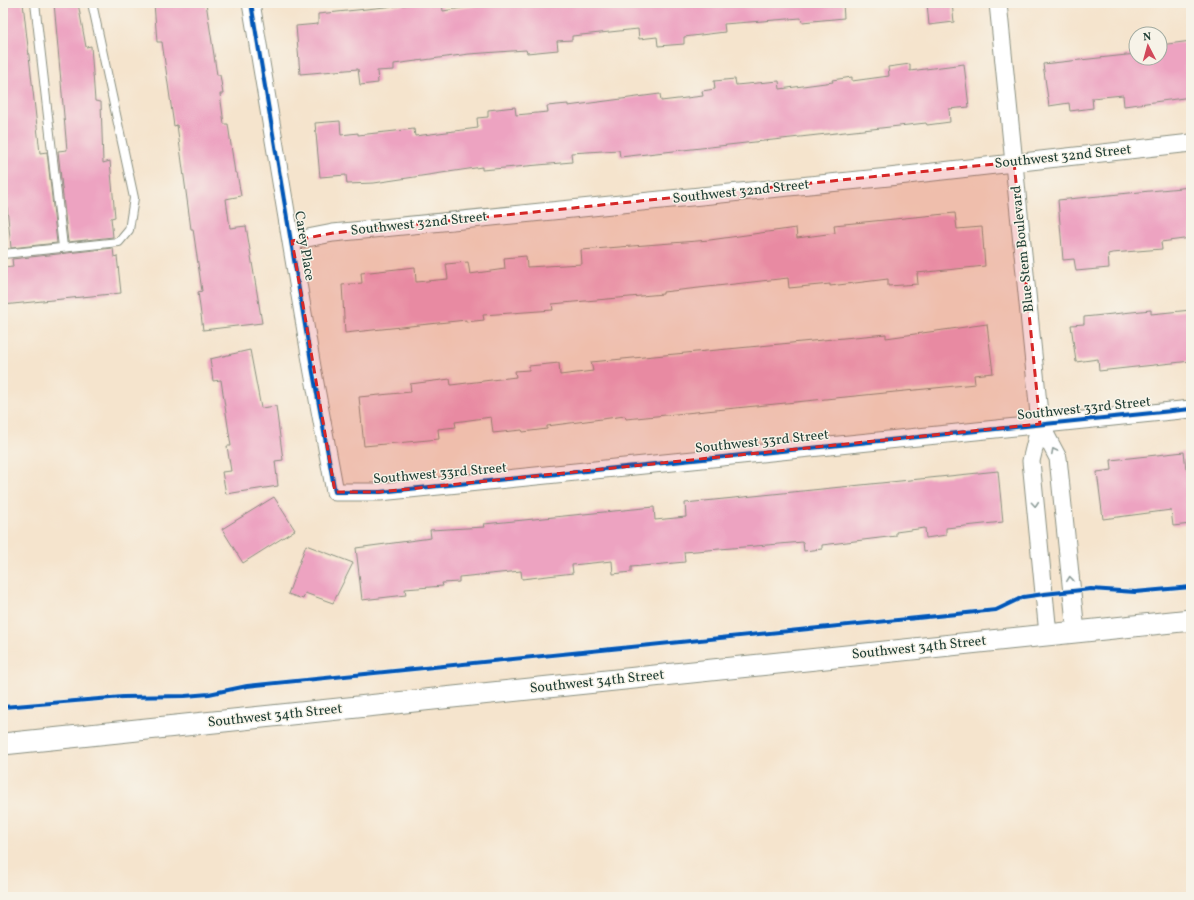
<svg xmlns="http://www.w3.org/2000/svg" width="1194" height="900" font-family="Vollkorn,serif">
	<style>
		.building { fill: #eda3c1 }
		.lines { fill: none; stroke-linecap: round; stroke-linejoin: round }
		.service-casing { stroke: #8a9080; stroke-width: 10 }
		.minor-casing { stroke: #8a9080; stroke-width: 19 }
		.tertiary-casing { stroke: #8a9080; stroke-width: 23 }
		.service { stroke: #fff; stroke-width: 8 }
		.minor { stroke: #fff; stroke-width: 17 }
		.tertiary { stroke: #fff; stroke-width: 21 }
		.cycleway-casing { stroke: #f7f3e8; stroke-width: 6 }
		.cycleway { stroke: #0057b8; stroke-width: 4 }
		.oneway { stroke: #8f9e9a }
		.marked { fill: #d62828; fill-opacity: 0.2; stroke: #d62828; stroke-width: 3; stroke-dasharray: 8 5; stroke-linejoin: round }
		.labels { text-anchor: middle; dominant-baseline: central; stroke-width: 3; stroke-linejoin: round; paint-order: stroke }
		.street-label { font-size: 14px; fill: #1f3d34; stroke: #f7f3e8 }
	</style>
	<rect width="100%" height="100%" fill="#f7f3e8"/>
	<filter id="ink" filterUnits="userSpaceOnUse"><feTurbulence type="fractalNoise" baseFrequency=".025" numOctaves="2"/><feDisplacementMap in="SourceGraphic" scale="8" xChannelSelector="R" yChannelSelector="G"/><feConvolveMatrix kernelMatrix="1 2 1 2 8 2 1 2 1" color-interpolation-filters="sRGB"/></filter>
	<filter id="wash" filterUnits="userSpaceOnUse"><feTurbulence type="fractalNoise" baseFrequency=".012" numOctaves="4" result="noise"/><feDisplacementMap in="SourceGraphic" scale="16" xChannelSelector="R" yChannelSelector="G"/><feGaussianBlur stdDeviation="0.9" result="paint"/><feColorMatrix in="noise" values="0 0 0 0 0 0 0 0 0 0 0 0 0 0 0 0 0 1.4 0 .05"/><feComposite in="paint" operator="in"/></filter>
	<g filter="url(#wash)">
		<rect width="100%" height="100%" fill="#f5e4cd"/>
		<g id="blocks">
			<path class="building" d="M 3,3 L 23,3 L 40,153 L 47,152 L 57,243 L 11,248 L 3,166 Z
				M 54,3 L 78,3 L 86,47 L 91,46 L 95,101 L 101,102 L 103,163 L 110,161 L 115,217 L 111,218 L 113,237 L 68,242 L 58,151 L 67,150 Z
				M 154,3 L 206,3 L 217,75 L 220,75 L 223,94 L 220,94 L 224,124 L 228,124 L 235,173 L 237,173 L 241,196 L 226,199 L 230,228 L 246,226 L 262,323 L 203,330 L 198,292 L 202,291 L 193,229 L 191,229 L 177,125 L 174,126 L 162,42 L 157,42 Z
				M 424,3 L 442,3 L 443,11 L 475,6 L 475,3 L 843,3 L 844,18 L 802,22 L 801,18 L 724,24 L 725,32 L 684,37 L 684,44 L 658,46 L 657,37 L 639,39 L 638,29 L 572,36 L 572,40 L 557,41 L 558,50 L 527,53 L 526,50 L 469,54 L 394,64 L 394,70 L 377,71 L 378,83 L 360,85 L 358,69 L 300,74 L 296,26 L 318,24 L 318,14 Z
				M 927,3 L 952,3 L 954,22 L 929,25 Z
				M 1191,41 L 1191,97 L 1124,106 L 1123,95 L 1092,98 L 1093,108 L 1070,111 L 1069,103 L 1049,106 L 1043,64 L 1136,54 L 1136,58 L 1160,58 L 1160,45 Z
				M 910,64 L 910,71 L 964,64 L 969,107 L 949,109 L 950,122 L 927,125 L 926,123 L 620,157 L 619,150 L 571,153 L 572,162 L 482,170 L 482,167 L 374,183 L 347,184 L 346,175 L 320,177 L 315,123 L 340,121 L 341,135 L 358,133 L 358,135 L 414,129 L 415,136 L 478,128 L 477,118 L 488,117 L 488,110 L 515,107 L 516,115 L 548,112 L 547,106 L 568,104 L 568,106 L 660,94 L 661,101 L 703,96 L 702,91 L 715,89 L 714,81 L 735,79 L 736,85 L 779,81 L 780,89 L 833,82 L 832,80 L 852,77 L 852,81 L 889,76 L 888,67 Z
				M 1191,187 L 1191,238 L 1161,242 L 1162,249 L 1112,253 L 1108,254 L 1109,268 L 1076,271 L 1074,259 L 1063,260 L 1058,200 Z
				M 955,213 L 957,229 L 982,227 L 985,266 L 917,273 L 918,284 L 888,286 L 888,279 L 830,286 L 830,284 L 789,288 L 788,278 L 663,292 L 663,294 L 552,304 L 553,310 L 483,315 L 484,320 L 466,322 L 466,320 L 345,333 L 342,285 L 362,283 L 361,273 L 415,267 L 416,282 L 448,279 L 446,264 L 468,262 L 470,274 L 505,269 L 504,258 L 526,256 L 527,267 L 582,264 L 581,250 L 710,240 L 796,228 L 797,238 L 835,233 L 834,225 Z
				M 113,248 L 114,257 L 117,256 L 121,293 L 3,305 L 3,268 L 13,267 L 12,259 Z
				M 1151,310 L 1151,314 L 1191,310 L 1191,361 L 1099,371 L 1098,359 L 1076,362 L 1071,325 L 1084,324 L 1084,317 Z
				M 987,324 L 993,373 L 974,375 L 975,384 L 626,419 L 625,416 L 547,426 L 547,429 L 523,432 L 522,430 L 493,433 L 491,417 L 455,422 L 456,427 L 438,429 L 439,439 L 364,446 L 359,397 L 411,392 L 410,384 L 450,379 L 451,385 L 516,377 L 515,371 L 529,370 L 529,366 L 559,363 L 560,375 L 593,371 L 591,362 L 886,334 L 886,338 Z
				M 250,350 L 261,408 L 276,406 L 283,460 L 275,461 L 278,486 L 226,494 L 222,472 L 231,471 L 227,446 L 231,446 L 221,380 L 213,381 L 210,359 Z
				M 1184,452 L 1186,469 L 1191,468 L 1191,524 L 1173,526 L 1171,510 L 1103,519 L 1097,472 L 1112,470 L 1111,460 Z
				M 998,471 L 1003,522 L 946,528 L 946,535 L 926,538 L 925,528 L 896,532 L 896,536 L 822,545 L 822,549 L 804,551 L 803,542 L 684,552 L 685,562 L 631,567 L 631,572 L 613,574 L 612,561 L 572,565 L 573,573 L 522,579 L 521,571 L 459,577 L 459,582 L 442,583 L 443,586 L 405,589 L 406,595 L 362,600 L 356,548 L 431,538 L 430,530 L 485,527 L 484,524 L 654,507 L 655,520 L 686,517 L 685,503 Z
				M 274,497 L 295,530 L 243,563 L 222,529 Z
				M 306,545 L 353,563 L 333,603 L 305,593 L 303,599 L 288,594 Z"/>
		</g>
	</g>
	<g filter="url(#ink)">
		<use href="#blocks" fill-opacity="0" stroke="#8a9080" stroke-width="1"/>
		<g class="lines">
			<g class="service-casing">
				<path id="service" d="M 35,3 L 63,247
					M 3,254 L 119,242 L 129,230 L 134,198 L 92,3"/>
			</g>
			<g class="minor-casing">
				<path id="minor" d="M 251,3 L 312,367 L 335,492 L 380,492 L 1191,409
					M 998,3 L 1040,424 L 1031,461 L 1048,634
					M 292,241 L 333,233 L 889,177 L 1191,143
					M 1040,424 L 1058,458 L 1076,632"/>
			</g>
			<g class="tertiary-casing">
				<path id="tertiary" d="M 3,744 L 1191,620"/>
			</g>
			<use href="#service" class="service"/>
			<use href="#minor" class="minor"/>
			<use href="#tertiary" class="tertiary"/>
			<g class="cycleway-casing">
				<path id="cycleway" d="M 251,3 L 312,367 L 335,492 L 380,492 L 1191,409
					M 3,707 L 123,697 L 185,696 L 209,694 L 247,686 L 996,610 L 1023,597 L 1044,594 L 1091,589 L 1135,592 L 1191,587"/>
			</g>
			<use href="#cycleway" class="cycleway"/>
		</g>
		<defs><path id="oneway-chevron" d="M-2-3.5L2.5 0L-2 3.5" fill="none" stroke-width="1.6" stroke-linecap="round" stroke-linejoin="round"/></defs>
		<g class="oneway">
			<use href="#oneway-chevron" transform="translate(1054 451) rotate(-117)"/>
			<use href="#oneway-chevron" transform="translate(1035 504) rotate(85)"/>
			<use href="#oneway-chevron" transform="translate(1070 579) rotate(-96)"/>
		</g>
	</g>
	<path class="marked" d="M 1014,162 L 1040,424 L 380,492 L 335,492 L 292,241 L 333,233 Z"/>
	<g class="labels">
		<g class="street-label">
			<text transform="translate(1063 157) rotate(-6)">Southwest 32nd Street</text>
			<text transform="translate(741 192) rotate(-6)">Southwest 32nd Street</text>
			<text transform="translate(419 224) rotate(-6)">Southwest 32nd Street</text>
			<text transform="translate(304 246) rotate(81)">Carey Place</text>
			<text transform="translate(1023 249) rotate(-96)">Blue Stem Boulevard</text>
			<text transform="translate(1084 409) rotate(-6)">Southwest 33rd Street</text>
			<text transform="translate(762 442) rotate(-6)">Southwest 33rd Street</text>
			<text transform="translate(440 474) rotate(-5)">Southwest 33rd Street</text>
			<text transform="translate(919 648) rotate(-6)">Southwest 34th Street</text>
			<text transform="translate(597 682) rotate(-6)">Southwest 34th Street</text>
			<text transform="translate(275 716) rotate(-6)">Southwest 34th Street</text>
		</g>
	</g>
	<rect width="1194" height="900" fill="none" stroke="#f7f3e8" stroke-width="16"/>
	<g transform="translate(1148 46) rotate(354)"><circle r="19" fill="#f7f3e8" stroke="#a1aaa0"/>
	<path d="M0-3L7 15L0 10L-7 15Z" fill="#d1495b"/>
	<text y="-6" font-size="11" font-weight="bold" text-anchor="middle" fill="#1f3d34">N</text>
	</g>
</svg>
